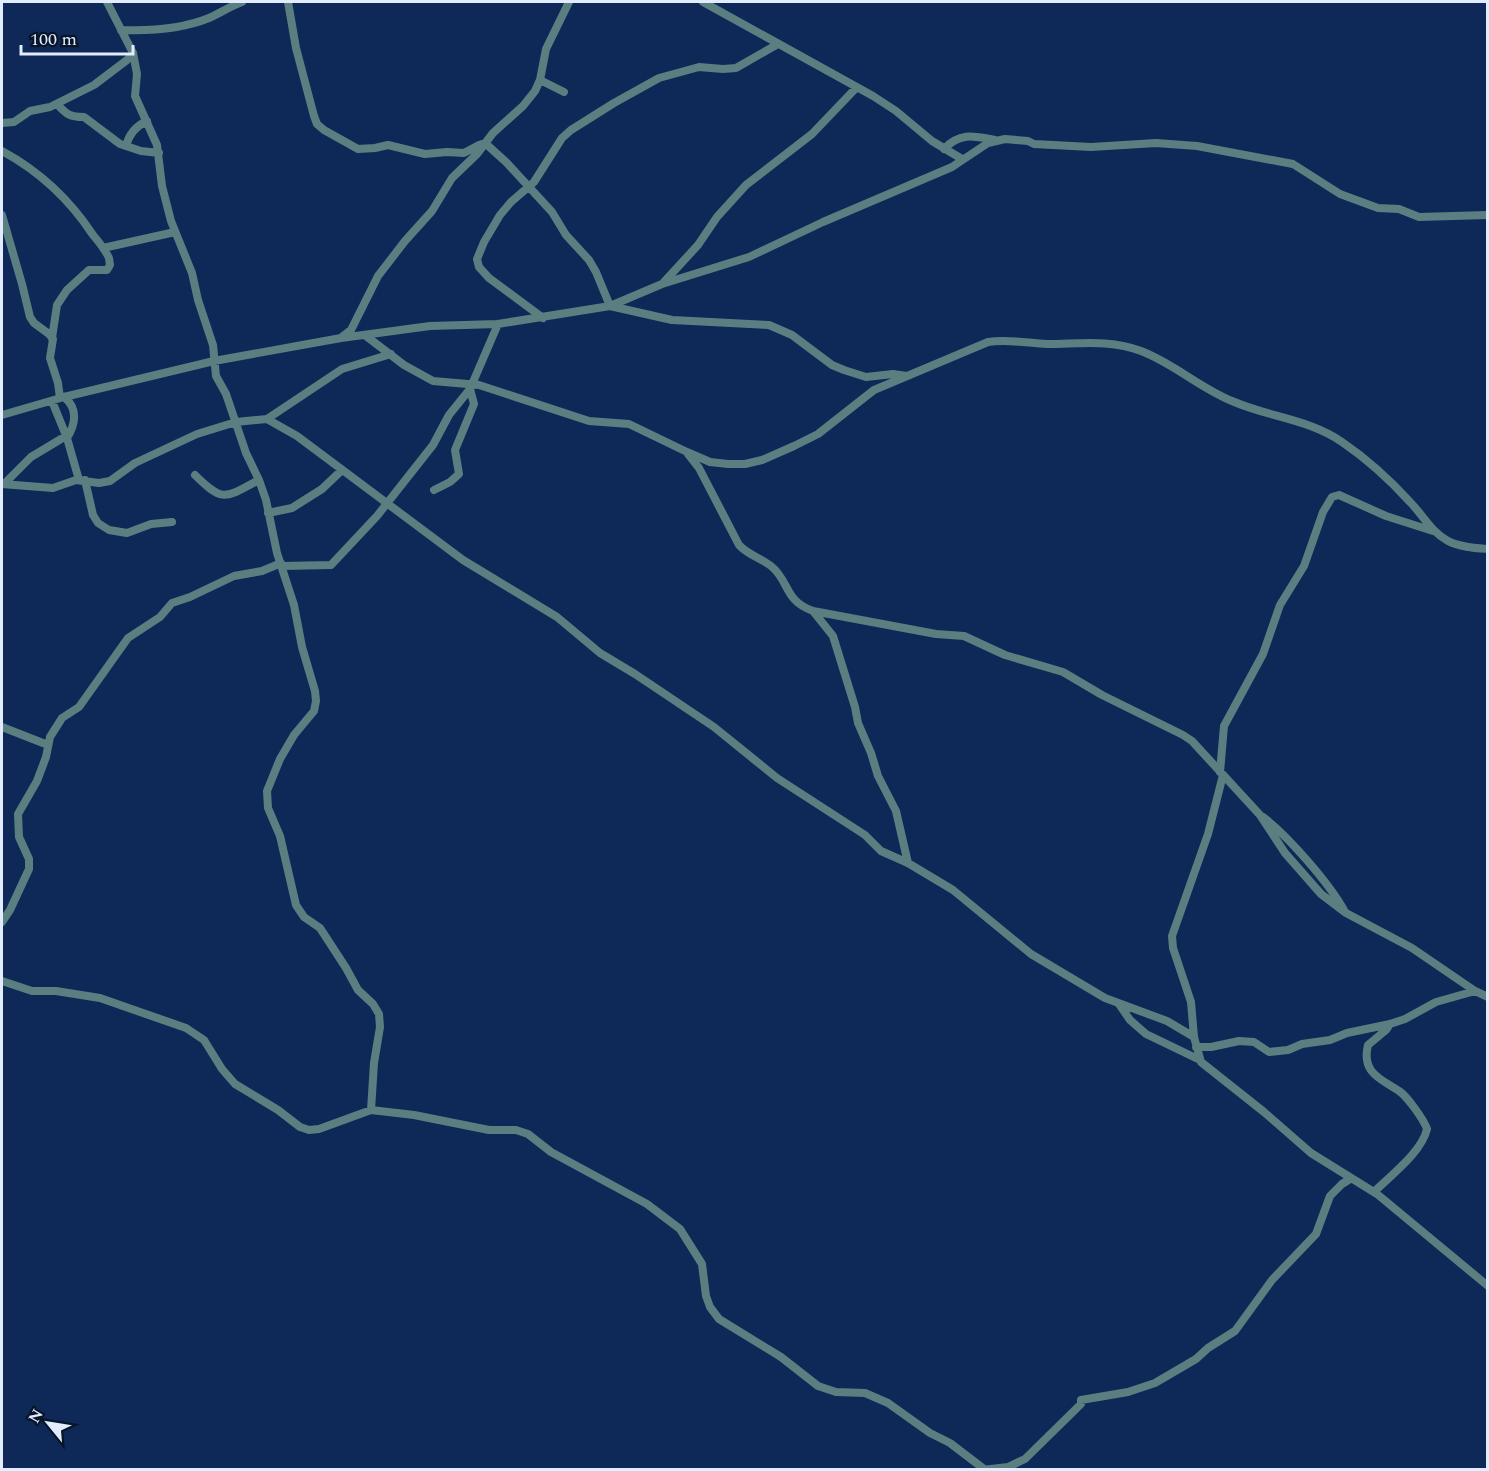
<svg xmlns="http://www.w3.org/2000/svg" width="1489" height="1471" font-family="Spectral,serif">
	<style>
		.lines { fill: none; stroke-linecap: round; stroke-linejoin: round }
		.minor { stroke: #5b7f81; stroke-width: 8 }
	</style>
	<rect width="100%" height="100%" fill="#0e2957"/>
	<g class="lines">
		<path class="minor" d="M 107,2 L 133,53 L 137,74 L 135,96 L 157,145 L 162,186 L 171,221 L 192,273 L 198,300 L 213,345 L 216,376 L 226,394 L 246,453 L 259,480 L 266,500 L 277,553 L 294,605 L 302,647 L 315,691 L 316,701 L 314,711 L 294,735 L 280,759 L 267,791 L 268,808 L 280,836 L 296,905 L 304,917 L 320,928 L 346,968 L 358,990 L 373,1004 L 379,1014 L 380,1027 L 374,1063 L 371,1110
			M 288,2 L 296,48 L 314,116 L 317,124 L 324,130 L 358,149 L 375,148 L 388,145 L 425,154 L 447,152 L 464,153 L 479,145 L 485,143 L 506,162 L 552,212 L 566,235 L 589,260 L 596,272 L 610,306 L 672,320 L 769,325 L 792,335 L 832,365 L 844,370 L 866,377 L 893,374 L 907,376
			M 703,2 L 873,96 L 896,111 L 932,141 L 962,159
			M 121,30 C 149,31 182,29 209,18 C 220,13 231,6 242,2
			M 540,80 L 564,92
			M 57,104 C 67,115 70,117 84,117 L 120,144 L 141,151 L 159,153
			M 2,123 L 14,122 L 30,111 L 50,107 L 94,85 L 127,60 L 133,53
			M 126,146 C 129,134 136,126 147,121
			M 944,149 C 960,132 974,136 995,140
			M 2,151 C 39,171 70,200 93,235 C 99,242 105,249 109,258 L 110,265 L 107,270 L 89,270 L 67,290 L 57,305 L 52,338
			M 2,215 L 22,284 L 30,317 L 34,323 L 49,334 L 53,339 L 50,358 L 58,383 L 60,398
			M 103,248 L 175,232
			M 664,282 L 698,245 L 717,217 L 746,185 L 812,134 L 856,88
			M 543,318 L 489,278 L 479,267 L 477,259 L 484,242 L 500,215 L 511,202 L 534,182 L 562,138 L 571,130 L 614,103 L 659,78 L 699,67 L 723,69 L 736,68 L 778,44
			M 366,336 L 404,365 L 433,381 L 479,385 L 589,421 L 629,424 L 687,452 L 710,462 L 728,464 L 745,464 L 762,460 L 794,446 L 818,434 L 874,390 L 988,342 C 1008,339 1027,343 1047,344 C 1079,344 1110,339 1141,351 C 1173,363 1200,388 1232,401 C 1268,417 1309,419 1342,442 C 1367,459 1390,480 1410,502 C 1423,515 1431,532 1448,541 C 1459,547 1475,548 1488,549
			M 342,337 L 351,330 L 378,276 L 405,241 L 432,211 L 452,178 L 477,154 L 493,133 L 523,106 L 535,91 L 540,80 L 546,49 L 569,2
			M 64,397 C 78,408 76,424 67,438
			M 52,401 L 67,438 L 79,480
			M 2,415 L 64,397 L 214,361 L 341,338 L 430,326 L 498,324 L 610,306 L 662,284 L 749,257 L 823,222 L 952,167 L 988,143 L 1005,139 L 1028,141 L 1034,144 L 1091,147 L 1156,143 L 1197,146 L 1293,164 L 1340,194 L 1378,208 L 1399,209 L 1419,217 L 1488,215
			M 267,419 L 297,436 L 463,560 L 557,617 L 600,653 L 635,674 L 714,727 L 777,778 L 865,835 L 881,851 L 908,863 L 953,890 L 1031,954 L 1105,998 L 1167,1021 L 1194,1037
			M 688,454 L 699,468 L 739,545 C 748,555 761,558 771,566 C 790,581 783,600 813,611 L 936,634 L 964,636 L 1005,655 L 1063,672 L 1102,695 L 1183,735 L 1192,741 L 1260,815 L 1285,853 L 1321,894 L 1346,913 L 1412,948 L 1475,991 L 1488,997
			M 195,475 C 224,504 226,497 259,480
			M 85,480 L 93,515 L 98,523 L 109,530 L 127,533 L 151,524 L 172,522
			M 2,484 L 53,488 L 76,480 L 99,483 L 110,481 L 135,463 L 197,434 L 236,422 L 267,419 L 342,369 L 391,354
			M 4,484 L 31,457 L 66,436
			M 434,490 L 450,482 L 459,474 L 455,450 L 474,404 L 470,389
			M 268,513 L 292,508 L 322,489 L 342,470
			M 282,566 L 331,565 L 377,516 L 433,445 L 449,415 L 470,389 L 498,324
			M 813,611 L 833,636 L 855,707 L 858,723 L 871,753 L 878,776 L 896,811 L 908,863
			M 2,727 L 48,745
			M 1220,772 L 1224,726 L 1263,654 L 1280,605 L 1304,566 L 1323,512 L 1332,497 L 1339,495 L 1386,516 L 1433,531
			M 1223,775 L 1208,834 L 1172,936 L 1173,948 L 1191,1002 L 1194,1037 L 1201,1062 L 1264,1112 L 1311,1153 L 1377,1194 L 1488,1286
			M 1263,817 C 1288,836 1330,884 1345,912
			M 2,922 L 10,910 L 29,869 L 29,859 L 19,837 L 18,814 L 37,781 L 46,757 L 50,737 L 62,718 L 79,707 L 128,638 L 160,617 L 172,603 L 190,597 L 234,576 L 262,571 L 281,563
			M 2,981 L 32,991 L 56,991 L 100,998 L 186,1028 L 204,1040 L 222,1069 L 235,1084 L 278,1110 L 300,1127 L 309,1130 L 319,1129 L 371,1110 L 414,1115 L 489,1130 L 516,1130 L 528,1134 L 551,1152 L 647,1204 L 680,1229 L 702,1264 L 706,1296 L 710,1307 L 719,1319 L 781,1357 L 818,1386 L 836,1392 L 865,1393 L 888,1403 L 930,1433 L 950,1443 L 984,1469
			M 1119,1004 L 1130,1020 L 1146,1034 L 1200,1060
			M 1196,1047 L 1211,1047 L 1239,1041 L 1254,1042 L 1269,1052 L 1288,1050 L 1302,1044 L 1330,1040 L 1347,1033 L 1390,1024 L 1405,1019 L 1436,1002 L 1475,991
			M 1374,1192 C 1390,1176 1422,1152 1427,1129 C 1424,1120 1407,1096 1399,1091 C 1381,1079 1361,1073 1368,1045 L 1386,1030 L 1390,1024
			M 982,1470 L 1008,1467 L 1025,1459 L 1081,1404 L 1081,1400 L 1128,1392 L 1155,1383 L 1196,1359 L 1208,1348 L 1235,1331 L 1272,1280 L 1316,1234 L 1330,1196 L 1342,1184 L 1350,1179"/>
	</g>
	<rect width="1489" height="1471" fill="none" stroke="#e2ecfe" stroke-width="6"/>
	<g transform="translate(48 1423) rotate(300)" stroke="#081428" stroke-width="4.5" paint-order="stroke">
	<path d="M0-4.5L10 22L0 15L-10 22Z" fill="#e2ecfe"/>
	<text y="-9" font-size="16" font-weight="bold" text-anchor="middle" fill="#e2ecfe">N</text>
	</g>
	<path d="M21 45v9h112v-9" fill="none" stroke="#e2ecfe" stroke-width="3"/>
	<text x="30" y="45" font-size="18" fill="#e2ecfe" stroke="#081428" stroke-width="4.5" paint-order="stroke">100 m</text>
</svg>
